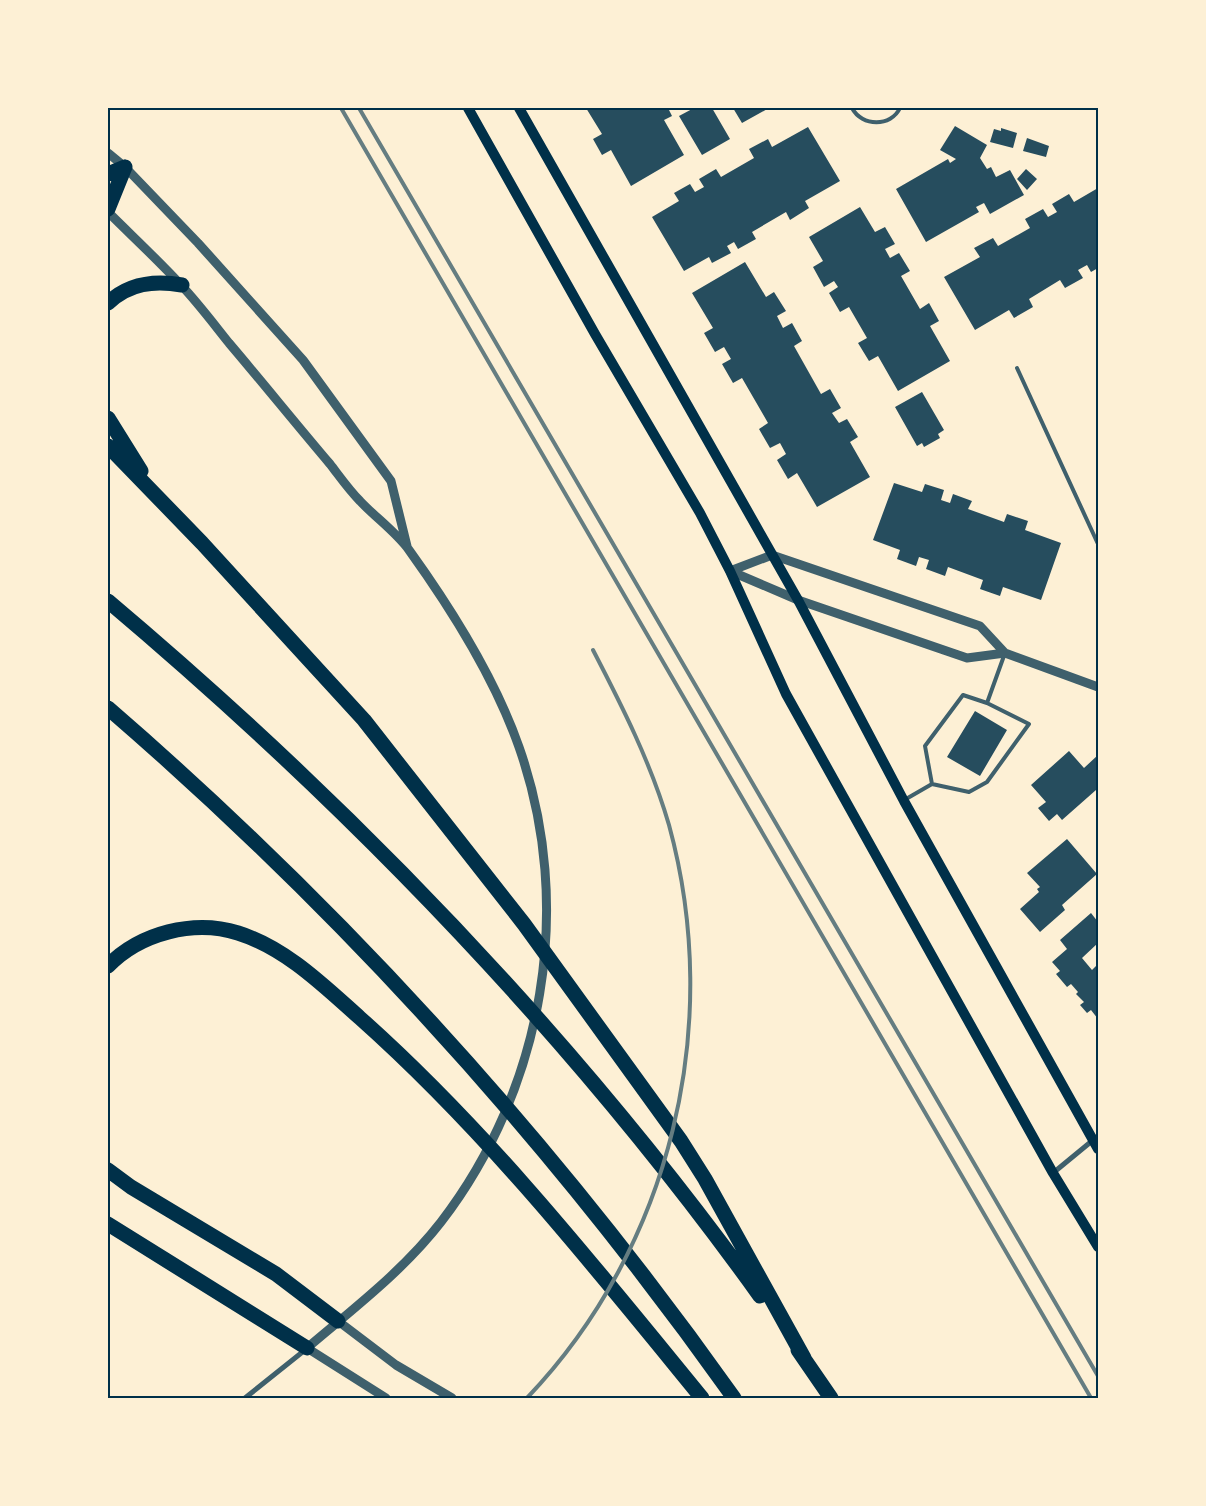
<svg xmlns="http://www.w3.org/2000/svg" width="1206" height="1506" font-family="Overpass,sans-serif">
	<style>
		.building { fill: #264d5e }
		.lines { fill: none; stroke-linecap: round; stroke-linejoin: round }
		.service { stroke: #3f606c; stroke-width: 4 }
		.minor { stroke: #3f606c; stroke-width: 5 }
		.tertiary { stroke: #3f606c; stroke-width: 9 }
		.secondary { stroke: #003049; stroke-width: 10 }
		.motorway { stroke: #003049; stroke-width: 15 }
		.rail { stroke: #657d81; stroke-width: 4 }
		.neatline { fill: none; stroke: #003049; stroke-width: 2 }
	</style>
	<rect width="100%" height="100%" fill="#fdf0d5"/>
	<path class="building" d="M 586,108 L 668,108 L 672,116 L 664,120 L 684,155 L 631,186 L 611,150 L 602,155 L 593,139 L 602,134 Z
		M 694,108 L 712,108 L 730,139 L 702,155 L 679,116 Z
		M 733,108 L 769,108 L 742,123 Z
		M 955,126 L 987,145 L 980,158 L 987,169 L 991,167 L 996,177 L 1010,170 L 1024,195 L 990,214 L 984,203 L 976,207 L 979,212 L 926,242 L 896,189 L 948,159 L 950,163 L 956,159 L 940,150 Z
		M 808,127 L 840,181 L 805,201 L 809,208 L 790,220 L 786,212 L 752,232 L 756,239 L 738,249 L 734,242 L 727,246 L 731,253 L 712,263 L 709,257 L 684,271 L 652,217 L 679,201 L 674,193 L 690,184 L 695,192 L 704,187 L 699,179 L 716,169 L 721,177 L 754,158 L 749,149 L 768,139 L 772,147 Z
		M 1001,128 L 1017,133 L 1013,148 L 990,142 L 994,129 L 1001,131 Z
		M 1027,138 L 1049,146 L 1046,157 L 1023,151 Z
		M 1026,169 L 1037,179 L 1027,190 L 1017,179 Z
		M 1098,188 L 1098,268 L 1091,272 L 1087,265 L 1078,270 L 1083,278 L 1065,288 L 1060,280 L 1029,299 L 1033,307 L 1014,318 L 1009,310 L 975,330 L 944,277 L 980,257 L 974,248 L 993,238 L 998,246 L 1030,228 L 1025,219 L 1043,209 L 1048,217 L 1057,212 L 1052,204 L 1069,194 L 1074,202 Z
		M 860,207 L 875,232 L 885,227 L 895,244 L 885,249 L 890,258 L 899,253 L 910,271 L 901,276 L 920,309 L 929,303 L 939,321 L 930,326 L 950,361 L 898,391 L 878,356 L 869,361 L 858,343 L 867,338 L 849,307 L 840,312 L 829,293 L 838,287 L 834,281 L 824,287 L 813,267 L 823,261 L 809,237 Z
		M 745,262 L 766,297 L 774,292 L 786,311 L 777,316 L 783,328 L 792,323 L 802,341 L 794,346 L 821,394 L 830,389 L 841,408 L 832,413 L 839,423 L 847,419 L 858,437 L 850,442 L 870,477 L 817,507 L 797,473 L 788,479 L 777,460 L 786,454 L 780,443 L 770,448 L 759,429 L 768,423 L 742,378 L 733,383 L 722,364 L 731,359 L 724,347 L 715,352 L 704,333 L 713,328 L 692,293 Z
		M 922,392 L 944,430 L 938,434 L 940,438 L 924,447 L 922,443 L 917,446 L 895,407 Z
		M 894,483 L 922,492 L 925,484 L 944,490 L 941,500 L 950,503 L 953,494 L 972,501 L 968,509 L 1004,522 L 1007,514 L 1028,521 L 1025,530 L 1061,543 L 1041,600 L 1003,587 L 1000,596 L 980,589 L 983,580 L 948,567 L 945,576 L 926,569 L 929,560 L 919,557 L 916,566 L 897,559 L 900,550 L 873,540 Z
		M 975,711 L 1007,730 L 980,776 L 947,757 Z
		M 1069,751 L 1084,768 L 1098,755 L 1098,793 L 1096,790 L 1062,820 L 1057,814 L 1049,821 L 1038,808 L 1046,802 L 1031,785 Z
		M 1067,839 L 1097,874 L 1062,905 L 1065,910 L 1040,932 L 1020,909 L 1039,892 L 1037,889 L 1040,887 L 1027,873 Z
		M 1091,913 L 1098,922 L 1098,943 L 1082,958 L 1092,970 L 1096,966 L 1098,970 L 1096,974 L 1098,976 L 1098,1019 L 1091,1010 L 1087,1013 L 1080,1005 L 1084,1002 L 1076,994 L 1078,992 L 1071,984 L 1067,987 L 1056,974 L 1060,971 L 1052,962 L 1067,949 L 1060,940 Z"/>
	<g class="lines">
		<path class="service" d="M 852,108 C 862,127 891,127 900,108
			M 1017,368 L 1098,544
			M 932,784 L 925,746 L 963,695 L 987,703 L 1005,653
			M 906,799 L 932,784 L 969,792 L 987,782 L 1029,724 L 987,703"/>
		<path class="minor" d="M 1053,1173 L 1098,1136
			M 245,1398 L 305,1350"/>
		<path class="tertiary" d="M 108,153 L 125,167 L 198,243 L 303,360 L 391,481 L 407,546
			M 108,212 C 132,236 158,260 181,285 C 198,303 213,323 229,343 C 263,383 296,424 330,464 C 340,477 349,490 360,501 C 376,518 396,532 409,550 C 450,607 496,681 519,747 C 575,906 544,1088 441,1222 C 403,1271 354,1308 307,1348 L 386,1398
			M 730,571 L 772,555 L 980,626 L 1005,653 L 1098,687
			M 730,571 L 798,600 L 967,658 L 1005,653
			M 338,1321 L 396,1365 L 452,1398"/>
		<path class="secondary" d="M 468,108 L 595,334 L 700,513 L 730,571 L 786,694 L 1053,1173 L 1098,1247
			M 519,108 L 798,600 L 904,801 L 1098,1149"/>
		<path class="motorway" d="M 108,174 L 125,167
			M 108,209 L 125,167
			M 108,303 C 129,283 154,280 182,285
			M 108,418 L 141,471
			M 108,446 L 202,543 L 364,720 L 524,924 L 681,1141 L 705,1179 L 804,1358
			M 108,601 C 352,807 573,1036 760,1296
			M 108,708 C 344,912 553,1143 734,1398
			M 108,966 C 140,933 194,919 238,933 C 286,948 324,986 360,1018 C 488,1132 594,1266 702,1398
			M 108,1170 L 131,1187 L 276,1274 L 338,1321
			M 108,1224 L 307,1348
			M 798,1350 L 831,1398"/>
		<path class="rail" d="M 341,108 L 1091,1398
			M 359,108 L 1098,1376
			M 527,1398 C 671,1247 724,1026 669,825 C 651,763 622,706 593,650"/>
	</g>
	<rect width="1206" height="1506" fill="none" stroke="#fdf0d5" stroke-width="218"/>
	<rect x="109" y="109" width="988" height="1288" class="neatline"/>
</svg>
